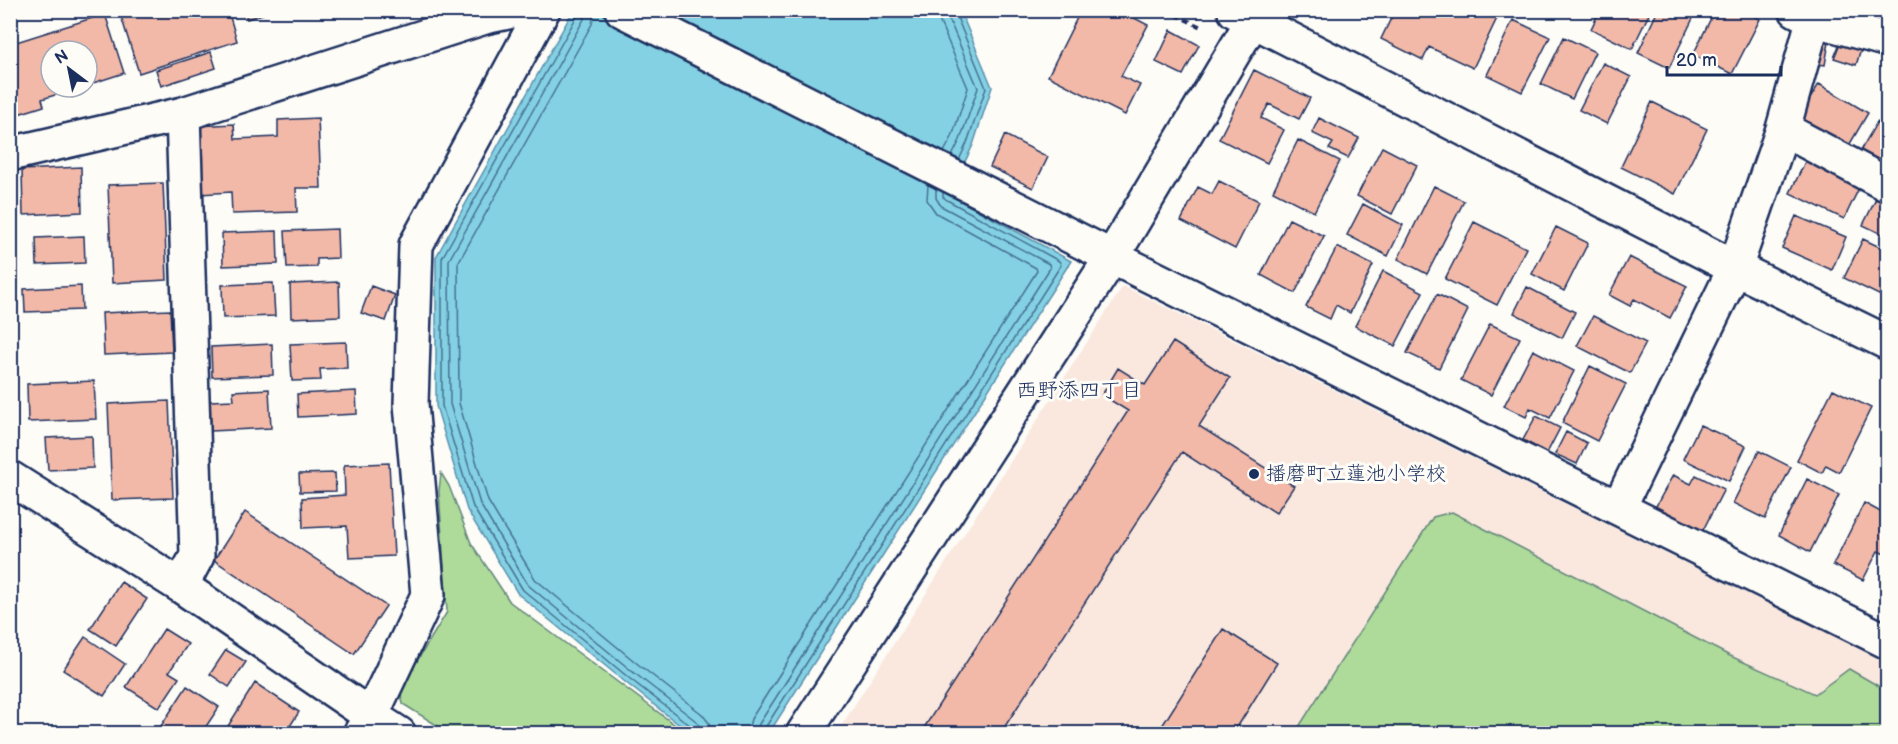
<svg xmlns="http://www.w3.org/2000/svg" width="1898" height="744" font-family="'Balsamiq Sans','Klee One',sans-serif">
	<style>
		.built { fill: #fae8df }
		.green { fill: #aedb99; stroke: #64857c; stroke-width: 1.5 }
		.water { fill: #84d1e3; stroke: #5a90ae; stroke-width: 1.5 }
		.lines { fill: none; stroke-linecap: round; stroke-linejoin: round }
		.shore { stroke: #457093; stroke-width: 1.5 }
		.building { fill: #f2b9a8; stroke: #1b2f5e; stroke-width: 1.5 }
		.minor-casing { stroke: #1b2f5e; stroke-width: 38 }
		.tertiary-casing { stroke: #1b2f5e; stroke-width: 38 }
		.path { stroke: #1b2f5e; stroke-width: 4; stroke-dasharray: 6 4.5; stroke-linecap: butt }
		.minor { stroke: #fdfcf7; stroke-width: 33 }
		.tertiary { stroke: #fdfcf7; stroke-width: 33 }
		.poi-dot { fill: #1b2f5e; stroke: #fdfcf7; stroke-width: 2 }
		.labels { text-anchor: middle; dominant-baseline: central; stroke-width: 6; stroke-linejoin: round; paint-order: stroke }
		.poi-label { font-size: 20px; fill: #1b2f5e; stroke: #fdfcf7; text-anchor: start }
		.neighbourhood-label { font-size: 21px; fill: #1b2f5e; stroke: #fdfcf7 }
	</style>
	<rect width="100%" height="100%" fill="#fdfcf7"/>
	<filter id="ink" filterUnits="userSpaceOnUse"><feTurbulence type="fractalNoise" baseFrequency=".0167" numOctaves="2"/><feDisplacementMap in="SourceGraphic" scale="12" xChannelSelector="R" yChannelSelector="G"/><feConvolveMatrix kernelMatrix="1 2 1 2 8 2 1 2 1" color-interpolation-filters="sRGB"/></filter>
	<g filter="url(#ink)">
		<path class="built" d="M 1123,286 L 1887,662 L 1887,733 L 836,734 Z"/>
		<path class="green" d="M 441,473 L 449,486 L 471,543 L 510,602 L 686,733 L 449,733 L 403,704 L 400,689 L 447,612 L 439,491 Z
			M 1452,512 L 1728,655 L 1815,694 L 1849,669 L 1887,691 L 1887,733 L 1295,733 L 1433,517 Z"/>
		<path class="water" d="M 959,10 L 962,15 L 992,87 L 973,145 L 949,195 L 1071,261 L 769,733 L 691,734 L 625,682 L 518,594 L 467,510 L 436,406 L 436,257 L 573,11 Z"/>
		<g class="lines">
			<path class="shore" d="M 578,10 L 577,16 L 442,258 L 442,406 L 473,507 L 523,590 L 629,678 L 691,726 L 694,734
				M 586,10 L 584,19 L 449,260 L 450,404 L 480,504 L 528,585 L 633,672 L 696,721 L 700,727 L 701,734
				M 595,10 L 592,24 L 458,263 L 459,403 L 488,501 L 535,579 L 639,665 L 702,714 L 709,723 L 710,734
				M 938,10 L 939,20 L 968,88 L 952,137 L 944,152
				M 947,10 L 948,17 L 978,88 L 960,140 L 952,156
				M 954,10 L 986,88 L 967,143 L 959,160
				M 747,734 L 751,719 L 1037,271 L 1036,268 L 936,213 L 927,200 L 928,185
				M 756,734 L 759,724 L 1050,268 L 1049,264 L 941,206 L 936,198 L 936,189
				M 764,734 L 765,728 L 1061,265 L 1059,261 L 947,200 L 943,197 L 943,192"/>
		</g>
		<path class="building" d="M 119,10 L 228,10 L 237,41 L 139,73 Z
			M 244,10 L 275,10 L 247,19 Z
			M 1081,10 L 1119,10 L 1148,25 L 1121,76 L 1140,85 L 1125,115 L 1048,76 Z
			M 1395,10 L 1501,10 L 1473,68 L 1429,47 L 1423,60 L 1381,39 Z
			M 1600,10 L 1651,10 L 1632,49 L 1591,29 Z
			M 1658,10 L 1697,10 L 1669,68 L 1638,53 Z
			M 1715,10 L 1741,10 L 1760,19 L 1732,74 L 1693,55 Z
			M 1834,10 L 1888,10 L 1888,12 L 1885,24 Z
			M 105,14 L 124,73 L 87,85 L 87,51 L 51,51 L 51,87 L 81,87 L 42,99 L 44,106 L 15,115 L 10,101 L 10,44 Z
			M 1513,20 L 1550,37 L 1522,92 L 1487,75 Z
			M 1171,30 L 1199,45 L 1183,75 L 1156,62 Z
			M 1564,37 L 1595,52 L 1572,99 L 1541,84 Z
			M 1816,40 L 1829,42 L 1825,65 L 1811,63 Z
			M 1840,43 L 1861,50 L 1856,65 L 1834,58 Z
			M 211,52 L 216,68 L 161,86 L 156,70 Z
			M 1603,63 L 1631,77 L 1607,124 L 1579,110 Z
			M 1254,70 L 1310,98 L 1299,119 L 1269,104 L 1261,118 L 1284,130 L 1267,163 L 1219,139 Z
			M 1819,84 L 1868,113 L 1847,149 L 1797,120 Z
			M 1652,102 L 1707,129 L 1675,194 L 1621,167 Z
			M 318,118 L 321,188 L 296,188 L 297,212 L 232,214 L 231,192 L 200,194 L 197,126 L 234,124 L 235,139 L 278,137 L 278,120 Z
			M 1319,118 L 1359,138 L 1348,158 L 1329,149 L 1333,143 L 1312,133 Z
			M 1877,122 L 1888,128 L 1888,172 L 1858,155 Z
			M 1005,135 L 1048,157 L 1033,188 L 990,167 Z
			M 1298,140 L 1340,161 L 1314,212 L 1273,191 Z
			M 1382,147 L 1417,165 L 1392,214 L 1357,196 Z
			M 1806,160 L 1860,186 L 1844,219 L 1790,193 Z
			M 81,167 L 82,212 L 23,215 L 22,170 Z
			M 1219,181 L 1259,201 L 1235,249 L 1181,221 L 1198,187 L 1212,194 Z
			M 163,183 L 167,280 L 112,283 L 108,185 Z
			M 1434,186 L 1464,201 L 1427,274 L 1398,259 Z
			M 1879,193 L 1888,197 L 1888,237 L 1863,225 Z
			M 1363,204 L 1403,225 L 1388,256 L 1347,235 Z
			M 1796,216 L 1846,237 L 1832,270 L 1782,248 Z
			M 1289,219 L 1324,236 L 1295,293 L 1261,275 Z
			M 1474,222 L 1526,248 L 1497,305 L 1445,279 Z
			M 1556,227 L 1588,243 L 1564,291 L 1532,274 Z
			M 337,229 L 338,258 L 317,259 L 317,267 L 287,268 L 285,231 Z
			M 277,231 L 278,264 L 223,266 L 222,233 Z
			M 84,236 L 85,263 L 37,265 L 36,238 Z
			M 1863,239 L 1888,251 L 1888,288 L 1883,297 L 1844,278 Z
			M 1337,247 L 1373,265 L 1350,313 L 1336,305 L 1330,319 L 1306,307 Z
			M 1629,257 L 1687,286 L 1670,318 L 1634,299 L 1630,306 L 1609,295 Z
			M 1383,271 L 1423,292 L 1395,346 L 1355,326 Z
			M 339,282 L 340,316 L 291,318 L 290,284 Z
			M 273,283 L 275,316 L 223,318 L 222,285 Z
			M 81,286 L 82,310 L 25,312 L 24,289 Z
			M 371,286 L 395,295 L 386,321 L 361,313 Z
			M 1527,287 L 1575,312 L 1562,338 L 1514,313 Z
			M 1437,294 L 1468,310 L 1439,368 L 1407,353 Z
			M 170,310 L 172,352 L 104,355 L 102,313 Z
			M 1593,316 L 1646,343 L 1630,373 L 1577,346 Z
			M 1490,324 L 1520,338 L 1491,395 L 1461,380 Z
			M 346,342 L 347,368 L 320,369 L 321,380 L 292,381 L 290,344 Z
			M 1173,342 L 1230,378 L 1199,426 L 1294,486 L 1276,513 L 1182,452 L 1000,734 L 920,734 L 1128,411 L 1102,395 L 1118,368 L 1145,385 Z
			M 272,344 L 273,375 L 212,377 L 211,347 Z
			M 1533,350 L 1574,371 L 1550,418 L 1530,408 L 1526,417 L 1504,406 Z
			M 1590,366 L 1626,384 L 1597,441 L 1562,423 Z
			M 94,381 L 96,419 L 28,422 L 27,384 Z
			M 269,389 L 271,428 L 211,431 L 210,401 L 234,400 L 233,391 Z
			M 1833,389 L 1871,408 L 1839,472 L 1826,465 L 1822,473 L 1797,460 Z
			M 356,391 L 357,414 L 298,417 L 297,394 Z
			M 169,401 L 173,498 L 112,500 L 108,404 Z
			M 1536,416 L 1560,428 L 1547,453 L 1523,440 Z
			M 1700,425 L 1746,446 L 1729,481 L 1683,459 Z
			M 1566,432 L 1587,443 L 1577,464 L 1555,454 Z
			M 92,436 L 93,468 L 48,470 L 46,438 Z
			M 1759,451 L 1791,467 L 1765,519 L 1733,503 Z
			M 389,463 L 394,556 L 349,558 L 347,526 L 303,528 L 302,498 L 345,495 L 344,465 Z
			M 335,473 L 336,491 L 300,492 L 299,474 Z
			M 1673,475 L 1691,484 L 1696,475 L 1724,489 L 1702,532 L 1655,508 Z
			M 1807,479 L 1839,495 L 1810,552 L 1779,535 Z
			M 1864,503 L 1888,516 L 1888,553 L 1887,555 L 1878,551 L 1863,580 L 1833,565 Z
			M 245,512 L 386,606 L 354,654 L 214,560 Z
			M 121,582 L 147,599 L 116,646 L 90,629 Z
			M 164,629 L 188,644 L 169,672 L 179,678 L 159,708 L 126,687 Z
			M 1223,629 L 1277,663 L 1233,734 L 1157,734 Z
			M 85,637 L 125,664 L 104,696 L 63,670 Z
			M 226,650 L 246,662 L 229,687 L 210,674 Z
			M 255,683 L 299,712 L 285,734 L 223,734 Z
			M 187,686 L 219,707 L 201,734 L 167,734 L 159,729 Z"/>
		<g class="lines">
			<g class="minor-casing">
				<path id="minor" d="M 622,10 L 1112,257 L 1888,642
					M 1796,10 L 1813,19 L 1888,40
					M 1783,129 L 1888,185
					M 10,154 L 183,114 L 485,17 L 517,10
					M 10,478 L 181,586 L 371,716
					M 1619,507 L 1735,268 L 1783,129 L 1816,10
					M 181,586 L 197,556 L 183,114
					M 360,734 L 371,716 L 428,595 L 411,404 L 416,245 L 543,10"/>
			</g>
			<g class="tertiary-casing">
				<path id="tertiary" d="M 1235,11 L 1735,268 L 1888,343
					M 371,716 L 399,734
					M 803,734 L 1112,257 L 1259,10"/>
			</g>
			<path class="path" d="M 1166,10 L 1203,28"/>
			<use href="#minor" class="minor"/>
			<use href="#tertiary" class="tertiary"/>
		</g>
	</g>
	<circle class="poi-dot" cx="1254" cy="474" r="6"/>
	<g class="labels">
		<g class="poi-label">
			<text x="1266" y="474">播磨町立蓮池小学校</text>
		</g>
		<g class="neighbourhood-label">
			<text x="1079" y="390">西野添四丁目</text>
		</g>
	</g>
	<rect width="1898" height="744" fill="none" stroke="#fdfcf7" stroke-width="36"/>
	<rect x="18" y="18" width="1862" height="708" fill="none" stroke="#1b2f5e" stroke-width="2" filter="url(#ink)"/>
	<g transform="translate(69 69) rotate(328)"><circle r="28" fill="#fdfcf7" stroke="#a3aaba" stroke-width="1.5"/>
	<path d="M0-4.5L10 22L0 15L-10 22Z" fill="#1b2f5e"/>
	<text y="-9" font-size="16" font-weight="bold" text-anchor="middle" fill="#1b2f5e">N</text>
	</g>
	<path d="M1667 66v9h114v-9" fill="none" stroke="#1b2f5e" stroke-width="3"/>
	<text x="1676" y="66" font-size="18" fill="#1b2f5e" stroke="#fdfcf7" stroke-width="4.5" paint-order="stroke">20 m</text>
</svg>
